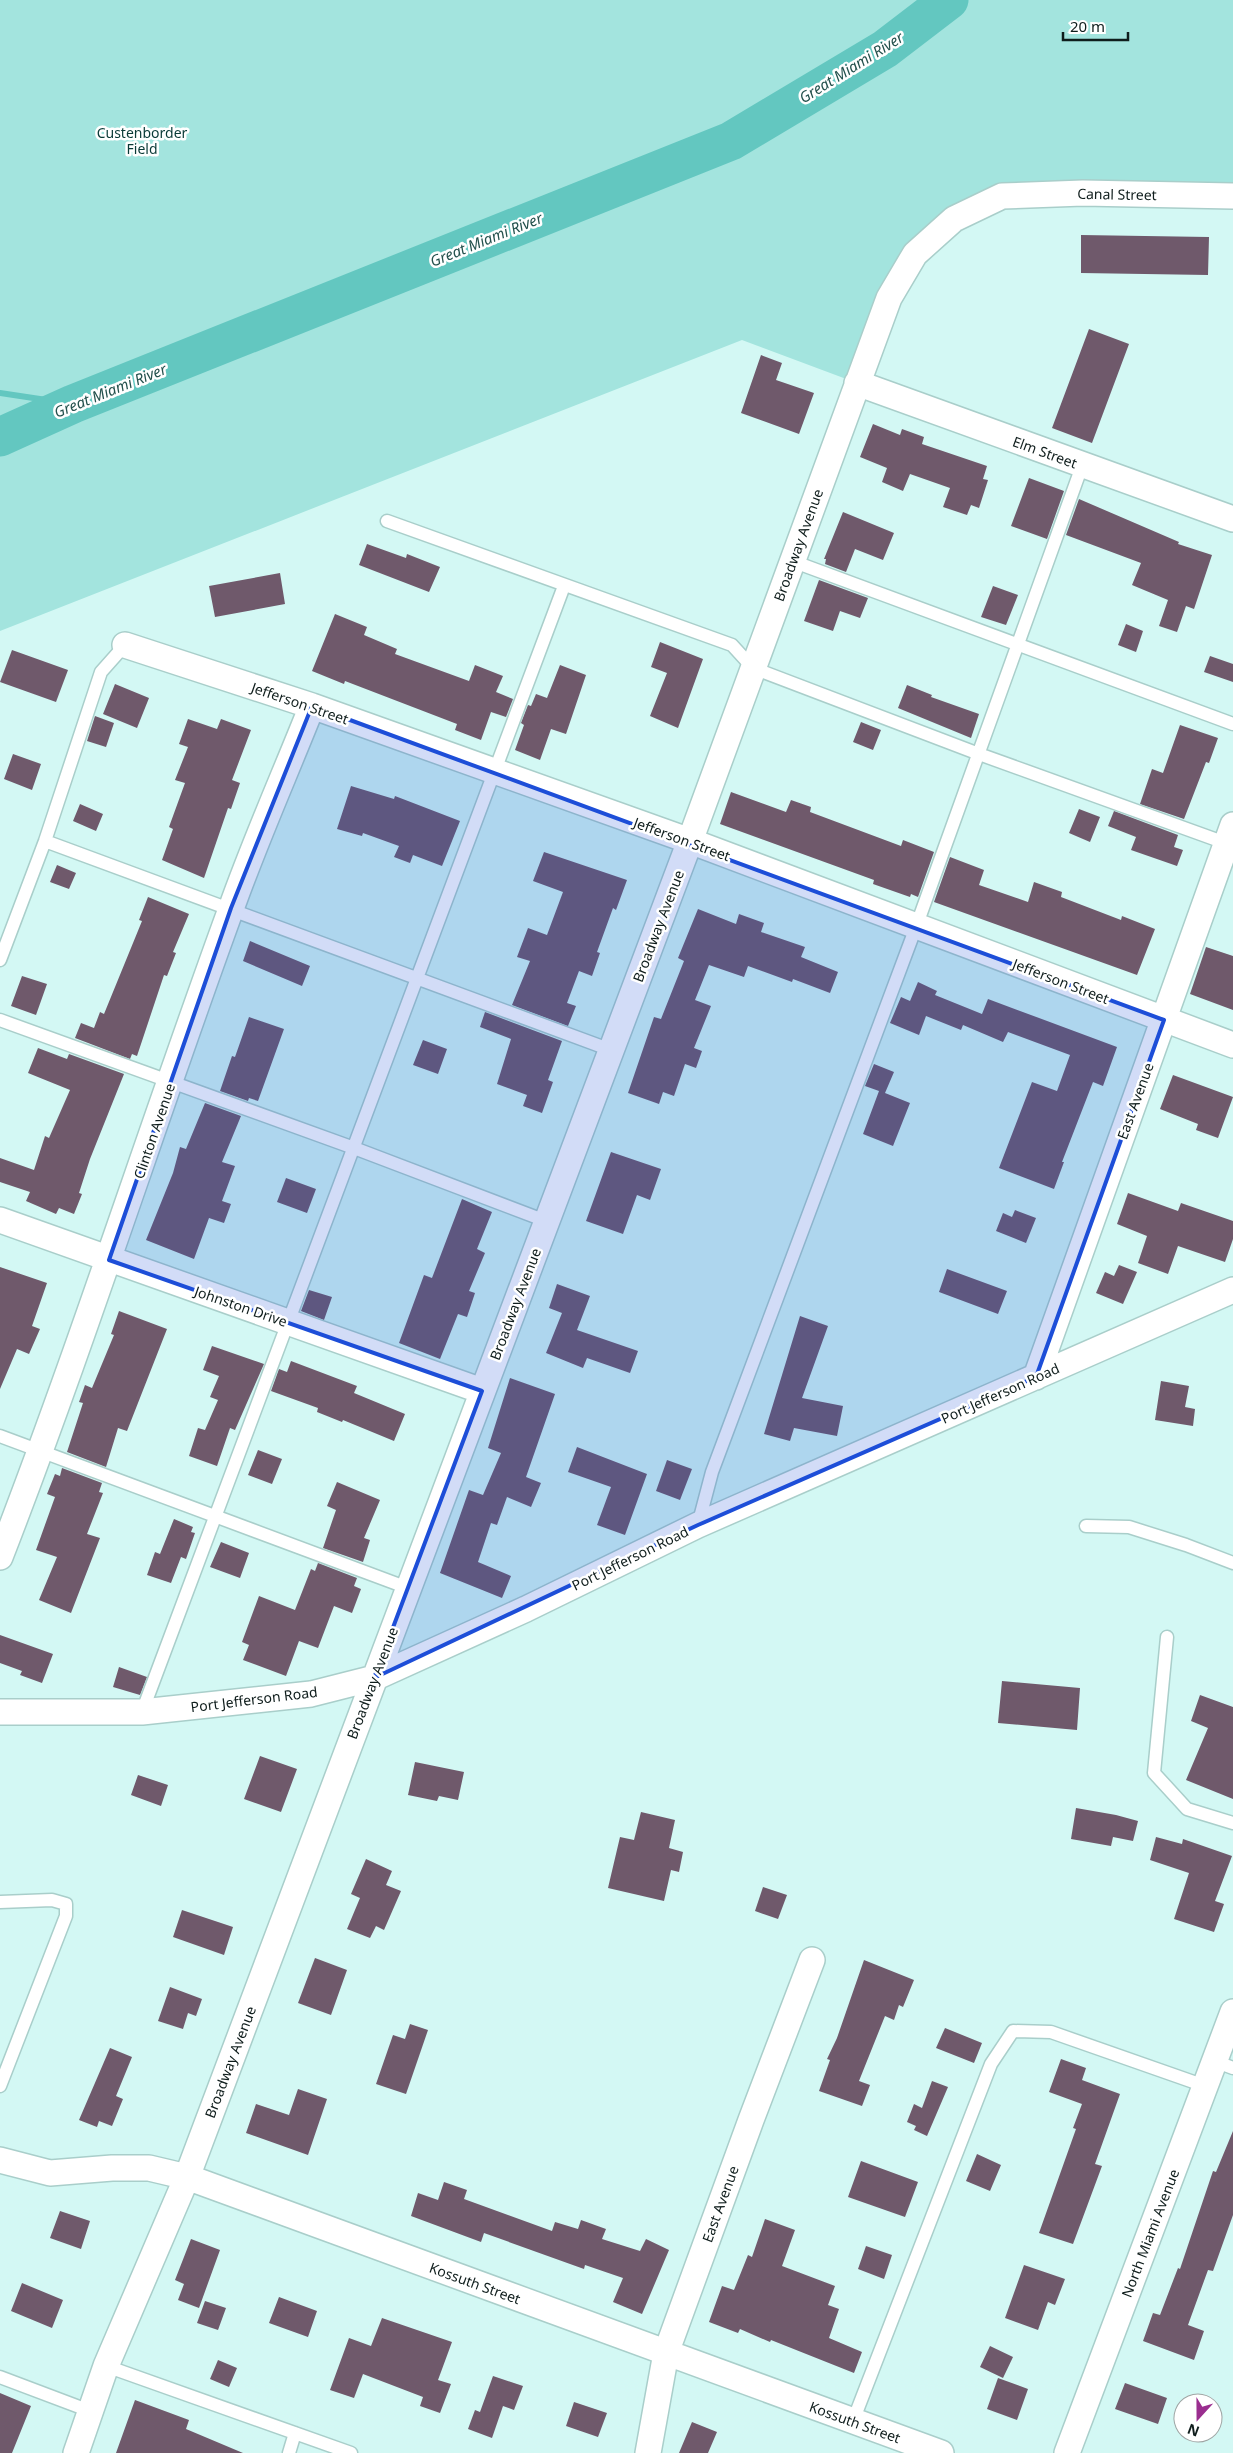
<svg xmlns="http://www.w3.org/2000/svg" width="1233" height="2453" font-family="'Noto Sans',sans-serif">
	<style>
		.green { fill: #a3e4de }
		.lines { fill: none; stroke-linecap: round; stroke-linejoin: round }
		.stream { stroke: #63c7c0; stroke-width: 6 }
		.river { stroke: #63c7c0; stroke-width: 39 }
		.building { fill: #6f596b }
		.service-casing { stroke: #a9ceca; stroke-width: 15 }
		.minor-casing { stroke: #a9ceca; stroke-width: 28 }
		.service { stroke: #fff; stroke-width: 12 }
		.minor { stroke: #fff; stroke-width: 25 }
		.marked { fill: #1d4ed8; fill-opacity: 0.2; stroke: #1d4ed8; stroke-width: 4; stroke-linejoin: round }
		.labels { text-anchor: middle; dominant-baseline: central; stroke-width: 5; stroke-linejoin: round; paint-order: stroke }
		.park-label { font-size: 14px; fill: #0a3a37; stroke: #fff }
		.street-label { font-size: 14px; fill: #0f1d1c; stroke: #fff }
		.water-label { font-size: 15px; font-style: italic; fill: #24514d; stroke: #fff }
	</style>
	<rect width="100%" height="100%" fill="#d3f8f4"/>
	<path class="green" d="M 0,0 L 1233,0 L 1233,196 L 1002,196 L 915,254 L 857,383 L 742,340 L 0,631 Z"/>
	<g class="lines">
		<path class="stream" d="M 0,393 L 73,404"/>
		<path class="river" d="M 0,437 L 73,404 L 731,141 L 885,49 L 949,0"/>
	</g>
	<path class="building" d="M 1081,235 L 1209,237 L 1208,275 L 1081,273 Z
		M 1089,329 L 1129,344 L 1092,443 L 1052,428 Z
		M 761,355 L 782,363 L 776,380 L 814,393 L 799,434 L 741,413 Z
		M 873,424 L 900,435 L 902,429 L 924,437 L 922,444 L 987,466 L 983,479 L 988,480 L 979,508 L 971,505 L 967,515 L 943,507 L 950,488 L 910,474 L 903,491 L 882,482 L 887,468 L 860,457 Z
		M 1029,478 L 1064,491 L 1047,539 L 1011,526 Z
		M 1079,499 L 1179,542 L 1178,544 L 1212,555 L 1194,609 L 1186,606 L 1177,632 L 1159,626 L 1168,600 L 1132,585 L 1141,563 L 1066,535 Z
		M 843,512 L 894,533 L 883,560 L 855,549 L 846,572 L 825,564 L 826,559 L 824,559 Z
		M 367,544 L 406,558 L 407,554 L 440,567 L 429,592 L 359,565 Z
		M 280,573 L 285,604 L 215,617 L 209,586 Z
		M 819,580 L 868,598 L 860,618 L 840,611 L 833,631 L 804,621 Z
		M 993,586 L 1018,595 L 1006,625 L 981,617 Z
		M 335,614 L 367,627 L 364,635 L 397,649 L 395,654 L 469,681 L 475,665 L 503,676 L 496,692 L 513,699 L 506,717 L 491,712 L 481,740 L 455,730 L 457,724 L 345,681 L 344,684 L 312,671 Z
		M 1126,624 L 1143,631 L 1136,652 L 1118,645 Z
		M 660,642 L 703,659 L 678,728 L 650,716 L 667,673 L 651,667 Z
		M 12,650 L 68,670 L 56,702 L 0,682 Z
		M 1210,656 L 1233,664 L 1233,682 L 1204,672 Z
		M 560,665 L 586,675 L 566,734 L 551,729 L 540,760 L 515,750 L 524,725 L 521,723 L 528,705 L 531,706 L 536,694 L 547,698 Z
		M 115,684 L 149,698 L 137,728 L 103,714 Z
		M 907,685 L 932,695 L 931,697 L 979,714 L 971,738 L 898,708 Z
		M 95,716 L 114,723 L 106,747 L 87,741 Z
		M 188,719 L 217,729 L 221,719 L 251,730 L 232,780 L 240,783 L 231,809 L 228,808 L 204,878 L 162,860 L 173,829 L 169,827 L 185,783 L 175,780 L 188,747 L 179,744 Z
		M 861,722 L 881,730 L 873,750 L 853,742 Z
		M 1180,725 L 1218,738 L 1209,763 L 1206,762 L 1184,819 L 1140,804 L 1152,769 L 1163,773 Z
		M 13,754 L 41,764 L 32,790 L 4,779 Z
		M 351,786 L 394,799 L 395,796 L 460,821 L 442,866 L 413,855 L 410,863 L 394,857 L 399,846 L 363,833 L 362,836 L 337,829 Z
		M 731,792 L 786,812 L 791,800 L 811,807 L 810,812 L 901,846 L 903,840 L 934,852 L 918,897 L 911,894 L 910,897 L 873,884 L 874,880 L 720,824 Z
		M 80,804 L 103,814 L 96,831 L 73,821 Z
		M 1079,809 L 1100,817 L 1090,842 L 1069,833 Z
		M 1114,811 L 1178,835 L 1174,847 L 1183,850 L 1177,866 L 1131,850 L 1136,837 L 1108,826 Z
		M 544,852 L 627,880 L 616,910 L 613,908 L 597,952 L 600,953 L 592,976 L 579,971 L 567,1003 L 576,1006 L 568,1026 L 512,1005 L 530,961 L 517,957 L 528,928 L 547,935 L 563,892 L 533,881 Z
		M 950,857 L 984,870 L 979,885 L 1028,902 L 1034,882 L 1062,892 L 1061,897 L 1121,920 L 1122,916 L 1155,929 L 1137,975 L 934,902 Z
		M 57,865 L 76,873 L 69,889 L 50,882 Z
		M 148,897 L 189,914 L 173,952 L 176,953 L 167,976 L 164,975 L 137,1056 L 132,1054 L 130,1059 L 75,1038 L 81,1023 L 94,1028 L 100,1012 L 104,1014 L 142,921 L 139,920 Z
		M 698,909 L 736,924 L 739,914 L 764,923 L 761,932 L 805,947 L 801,957 L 838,972 L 830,993 L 793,979 L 792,982 L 748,966 L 744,977 L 709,965 L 695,1000 L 711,1006 L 694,1048 L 702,1051 L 696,1068 L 685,1064 L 674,1096 L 663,1092 L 659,1104 L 628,1093 L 654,1017 L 661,1019 L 684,961 L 678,958 Z
		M 250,941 L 310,966 L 302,986 L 243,961 Z
		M 1206,947 L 1233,956 L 1233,1010 L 1190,994 Z
		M 22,976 L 47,984 L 36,1015 L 11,1006 Z
		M 918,982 L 937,991 L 935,995 L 982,1014 L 988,999 L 1117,1047 L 1103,1086 L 1093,1082 L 1062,1162 L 1064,1162 L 1054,1189 L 999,1168 L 1032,1082 L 1057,1091 L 1070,1055 L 1008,1032 L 1003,1042 L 963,1025 L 961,1030 L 926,1016 L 919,1035 L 890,1023 L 901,997 L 910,1001 Z
		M 485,1012 L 562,1041 L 548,1080 L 553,1082 L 542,1113 L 523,1106 L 527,1095 L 497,1084 L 511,1039 L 480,1027 Z
		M 249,1017 L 284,1029 L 258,1101 L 249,1098 L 248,1101 L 220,1091 L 232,1056 L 235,1057 Z
		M 423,1040 L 447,1049 L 438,1074 L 413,1065 Z
		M 38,1048 L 67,1059 L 69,1054 L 124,1074 L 90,1159 L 79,1193 L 82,1194 L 74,1214 L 59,1208 L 56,1214 L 26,1201 L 30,1192 L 0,1182 L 0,1158 L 34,1170 L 45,1136 L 49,1138 L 70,1090 L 28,1073 Z
		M 874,1064 L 894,1072 L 885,1093 L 910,1103 L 893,1146 L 863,1134 L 879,1091 L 865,1086 Z
		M 1173,1075 L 1233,1097 L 1218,1138 L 1196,1130 L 1198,1124 L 1160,1109 Z
		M 205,1103 L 241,1116 L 222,1162 L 235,1166 L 222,1201 L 231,1204 L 224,1223 L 209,1218 L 194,1259 L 146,1240 L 173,1173 L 180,1147 L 186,1149 Z
		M 611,1152 L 661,1169 L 650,1200 L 637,1195 L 623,1234 L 586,1221 Z
		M 286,1178 L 316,1189 L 307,1213 L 277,1202 Z
		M 1128,1193 L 1178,1211 L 1181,1203 L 1233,1221 L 1233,1239 L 1225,1262 L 1178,1246 L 1168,1274 L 1138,1263 L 1147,1236 L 1117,1224 Z
		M 462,1199 L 492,1212 L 477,1249 L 485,1253 L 469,1291 L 475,1293 L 467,1317 L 458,1314 L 440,1359 L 399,1343 L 424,1275 L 432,1278 Z
		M 1015,1210 L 1036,1218 L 1026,1243 L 996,1231 L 1003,1213 L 1012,1217 Z
		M 1119,1265 L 1137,1272 L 1123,1304 L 1096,1293 L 1105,1272 L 1114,1276 Z
		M 0,1267 L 47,1283 L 32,1326 L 40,1329 L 29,1354 L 17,1349 L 0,1389 Z
		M 947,1269 L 1007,1291 L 998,1314 L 939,1292 Z
		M 557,1284 L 590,1296 L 577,1330 L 638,1351 L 630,1373 L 587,1358 L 583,1368 L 546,1353 L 562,1313 L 549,1308 Z
		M 309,1290 L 332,1297 L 324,1320 L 301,1311 Z
		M 119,1311 L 167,1329 L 127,1431 L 118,1428 L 106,1467 L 67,1452 L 83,1403 L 79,1402 L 85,1385 L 92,1388 L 114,1335 L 111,1334 Z
		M 800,1316 L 828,1326 L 802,1398 L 843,1406 L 837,1436 L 794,1428 L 790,1441 L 764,1434 Z
		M 212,1346 L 264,1364 L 235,1430 L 230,1428 L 217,1466 L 189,1456 L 198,1428 L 205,1430 L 218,1400 L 210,1397 L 219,1376 L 203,1370 Z
		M 291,1361 L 357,1386 L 354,1393 L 405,1414 L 394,1441 L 343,1420 L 342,1422 L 317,1412 L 318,1408 L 271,1391 L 279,1369 L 287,1372 Z
		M 510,1378 L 555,1394 L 526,1477 L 541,1483 L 531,1507 L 507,1497 L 497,1525 L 491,1523 L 478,1562 L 511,1576 L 502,1598 L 440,1573 L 469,1490 L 483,1495 L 501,1453 L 488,1448 Z
		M 1161,1381 L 1189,1386 L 1185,1407 L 1195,1409 L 1193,1426 L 1155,1420 Z
		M 577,1447 L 647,1474 L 625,1535 L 597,1525 L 611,1487 L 568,1472 Z
		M 258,1450 L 282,1459 L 272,1484 L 248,1475 Z
		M 667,1460 L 692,1469 L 680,1500 L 656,1491 Z
		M 62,1468 L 102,1483 L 99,1492 L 103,1493 L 87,1534 L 100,1538 L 71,1613 L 39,1600 L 57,1557 L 36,1550 L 55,1497 L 47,1494 L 55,1474 L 60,1476 Z
		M 337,1482 L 380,1500 L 364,1538 L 370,1540 L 363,1562 L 323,1548 L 336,1510 L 327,1506 Z
		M 174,1519 L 193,1527 L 191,1532 L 195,1533 L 186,1559 L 181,1557 L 171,1583 L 147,1575 L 155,1552 L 160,1554 Z
		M 221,1542 L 249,1553 L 240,1578 L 210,1567 Z
		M 318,1563 L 357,1578 L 354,1586 L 361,1589 L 352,1613 L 334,1606 L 318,1648 L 299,1641 L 286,1676 L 243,1660 L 249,1645 L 242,1642 L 259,1596 L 295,1610 L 311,1569 L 315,1571 Z
		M 0,1635 L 53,1654 L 42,1683 L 20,1675 L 22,1671 L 0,1663 Z
		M 119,1667 L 147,1677 L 140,1695 L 113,1687 Z
		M 1002,1681 L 1080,1688 L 1077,1730 L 998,1723 Z
		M 1200,1695 L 1233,1707 L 1233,1799 L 1186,1780 L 1208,1728 L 1191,1721 Z
		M 260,1756 L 297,1769 L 281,1812 L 244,1799 Z
		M 415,1762 L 464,1772 L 458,1800 L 439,1796 L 437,1801 L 408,1795 Z
		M 138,1775 L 168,1785 L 161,1806 L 131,1795 Z
		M 1076,1808 L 1116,1815 L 1138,1821 L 1133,1841 L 1113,1837 L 1111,1846 L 1071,1839 Z
		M 641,1812 L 675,1820 L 669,1848 L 683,1852 L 679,1872 L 671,1870 L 664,1901 L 608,1888 L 620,1837 L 634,1840 Z
		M 1156,1837 L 1182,1844 L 1183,1839 L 1232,1856 L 1215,1901 L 1224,1904 L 1214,1932 L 1174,1919 L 1189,1873 L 1150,1860 Z
		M 366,1859 L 392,1871 L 386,1885 L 401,1891 L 384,1930 L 376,1926 L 370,1938 L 347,1929 L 360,1898 L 351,1894 Z
		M 763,1887 L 787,1895 L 778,1919 L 755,1911 Z
		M 182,1910 L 233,1927 L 224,1955 L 173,1937 Z
		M 315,1958 L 347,1970 L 331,2015 L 298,2003 Z
		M 864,1960 L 914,1980 L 903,2007 L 899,2005 L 894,2020 L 885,2016 L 859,2081 L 870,2085 L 862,2106 L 819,2091 L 830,2060 L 827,2059 L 837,2038 Z
		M 170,1987 L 202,1999 L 196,2016 L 188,2013 L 183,2029 L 158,2021 Z
		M 410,2024 L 428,2030 L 406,2094 L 376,2084 L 393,2035 L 405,2039 Z
		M 945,2028 L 982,2043 L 974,2063 L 936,2048 Z
		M 110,2048 L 132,2057 L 116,2096 L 123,2099 L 112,2126 L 99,2121 L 97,2127 L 79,2120 Z
		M 1061,2059 L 1086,2068 L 1082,2080 L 1120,2094 L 1095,2164 L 1102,2166 L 1073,2244 L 1039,2233 L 1076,2129 L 1073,2128 L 1082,2104 L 1049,2092 Z
		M 932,2081 L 948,2087 L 927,2136 L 914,2130 L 916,2126 L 907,2122 L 914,2104 L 922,2108 Z
		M 298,2089 L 327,2099 L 308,2155 L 246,2133 L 256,2104 L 289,2115 Z
		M 1233,2131 L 1233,2215 L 1213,2271 L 1208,2270 L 1188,2325 L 1204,2331 L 1194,2360 L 1143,2341 L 1153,2313 L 1160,2315 L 1178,2268 L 1180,2269 L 1213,2171 L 1216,2172 Z
		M 977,2154 L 1001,2165 L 990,2191 L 966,2181 Z
		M 861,2161 L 918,2182 L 905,2217 L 848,2197 Z
		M 444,2182 L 467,2190 L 464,2199 L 552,2231 L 555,2222 L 578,2229 L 581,2220 L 606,2229 L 602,2239 L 640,2251 L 646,2239 L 669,2250 L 642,2314 L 613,2302 L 623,2278 L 585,2265 L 584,2269 L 484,2233 L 481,2242 L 411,2216 L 418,2193 L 438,2200 Z
		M 60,2211 L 90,2221 L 81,2249 L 50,2238 Z
		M 765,2219 L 795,2230 L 782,2266 L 835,2286 L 828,2305 L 839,2309 L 829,2338 L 862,2352 L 854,2373 L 771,2340 L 770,2342 L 740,2329 L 738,2333 L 709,2322 L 722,2286 L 734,2290 L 748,2255 L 752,2257 Z
		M 191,2239 L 220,2250 L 199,2308 L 178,2300 L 184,2284 L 175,2280 Z
		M 866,2246 L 892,2255 L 884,2279 L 858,2269 Z
		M 1024,2265 L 1065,2279 L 1055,2305 L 1048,2302 L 1038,2330 L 1005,2318 Z
		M 22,2283 L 63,2300 L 52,2328 L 11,2311 Z
		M 279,2297 L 317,2311 L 308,2337 L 269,2323 Z
		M 205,2301 L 226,2308 L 218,2330 L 197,2323 Z
		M 382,2318 L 452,2342 L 438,2380 L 451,2384 L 440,2413 L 420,2406 L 423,2397 L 363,2374 L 354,2398 L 330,2390 L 349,2338 L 371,2346 Z
		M 990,2346 L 1013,2357 L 1003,2378 L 980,2367 Z
		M 218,2360 L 237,2368 L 229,2387 L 210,2379 Z
		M 493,2376 L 523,2386 L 514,2410 L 503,2406 L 492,2438 L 468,2429 L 475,2410 L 480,2412 Z
		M 998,2378 L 1028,2389 L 1017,2420 L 987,2409 Z
		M 1125,2383 L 1167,2398 L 1158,2424 L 1115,2409 Z
		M 0,2393 L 31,2406 L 12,2453 L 0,2453 Z
		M 135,2400 L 189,2420 L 186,2429 L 243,2453 L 116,2453 Z
		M 574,2402 L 607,2413 L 598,2437 L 566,2426 Z
		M 692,2422 L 717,2432 L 708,2453 L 679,2453 Z"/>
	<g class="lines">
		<g class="service-casing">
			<path id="service" d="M 387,521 L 732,645 L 753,668 L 979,754 L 1231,845
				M 792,561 L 1233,724
				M 45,841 L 611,1050
				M 0,960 L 45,841 L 101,672 L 125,645
				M 0,1020 L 354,1148 L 546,1221
				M 0,1436 L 408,1588
				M 698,1525 L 712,1472 L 916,927 L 1082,466
				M 1086,1526 L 1129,1527 L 1186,1545 L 1233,1563
				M 1167,1637 L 1154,1773 L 1187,1809 L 1233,1823
				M 142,1712 L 564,586
				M 0,1902 L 52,1900 L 66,1904 L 66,1916 L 0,2086
				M 1214,2061 L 1233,2068
				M 106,2366 L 351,2453
				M 0,2377 L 90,2411
				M 853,2421 L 991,2064 L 1013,2031 L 1051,2032 L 1205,2086
				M 289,2453 L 295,2433"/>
		</g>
		<g class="minor-casing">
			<path id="minor" d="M 857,383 L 1233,519
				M 125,645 L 312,706 L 690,841 L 1233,1045
				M 0,1220 L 482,1391
				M 1036,1377 L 1233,825
				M 0,1557 C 83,1343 152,1125 231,909 C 255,841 285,774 312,706
				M 0,1712 L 142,1712 L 311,1694 L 374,1678 L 526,1609 L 698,1525 L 1233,1290
				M 0,2160 L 50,2173 L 112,2168 L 149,2168 L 187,2177 L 941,2453
				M 76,2453 L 106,2366 L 187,2177 L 690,841 L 889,298 L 915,254 L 954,219 L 1002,196 L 1083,193 L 1233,196
				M 648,2453 L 666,2353 L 751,2120 L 812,1960
				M 1067,2453 L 1233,2012"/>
		</g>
		<use href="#service" class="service"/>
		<use href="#minor" class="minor"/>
	</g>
	<path class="marked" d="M 312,706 L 1164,1020 L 1036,1377 L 698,1525 L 374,1678 L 482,1391 L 109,1260 L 231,908 Z"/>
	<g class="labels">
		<g class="park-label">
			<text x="142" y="132">Custenborder<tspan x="142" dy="16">Field</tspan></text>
		</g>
		<g class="street-label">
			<text transform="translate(1117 194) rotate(1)">Canal Street</text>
			<text transform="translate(1045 452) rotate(20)">Elm Street</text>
			<text transform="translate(798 545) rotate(-70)">Broadway Avenue</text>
			<text transform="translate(300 703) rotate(19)">Jefferson Street</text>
			<text transform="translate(682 839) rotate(20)">Jefferson Street</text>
			<text transform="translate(658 926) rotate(-69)">Broadway Avenue</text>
			<text transform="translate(1061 981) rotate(21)">Jefferson Street</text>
			<text transform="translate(1135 1101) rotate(-70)">East Avenue</text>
			<text transform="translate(154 1131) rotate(-71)">Clinton Avenue</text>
			<text transform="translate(515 1304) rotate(-69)">Broadway Avenue</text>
			<text transform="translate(241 1306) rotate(19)">Johnston Drive</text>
			<text transform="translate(1000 1393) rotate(-24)">Port Jefferson Road</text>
			<text transform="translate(630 1558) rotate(-26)">Port Jefferson Road</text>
			<text transform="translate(372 1683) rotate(-69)">Broadway Avenue</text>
			<text transform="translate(254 1699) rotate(-7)">Port Jefferson Road</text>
			<text transform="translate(230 2062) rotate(-69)">Broadway Avenue</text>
			<text transform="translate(720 2204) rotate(-70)">East Avenue</text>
			<text transform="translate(1150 2233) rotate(-69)">North Miami Avenue</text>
			<text transform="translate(475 2283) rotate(20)">Kossuth Street</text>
			<text transform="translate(855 2422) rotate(20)">Kossuth Street</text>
		</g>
		<g class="water-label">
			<text transform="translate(851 67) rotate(-32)">Great Miami River</text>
			<text transform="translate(486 239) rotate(-22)">Great Miami River</text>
			<text transform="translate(110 390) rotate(-22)">Great Miami River</text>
		</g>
	</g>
	<g transform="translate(1198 2418) rotate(201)"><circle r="24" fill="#ffffff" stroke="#9fa5a4"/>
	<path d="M0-4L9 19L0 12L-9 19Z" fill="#9a2e8f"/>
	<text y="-8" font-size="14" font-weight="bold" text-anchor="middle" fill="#0f1d1c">N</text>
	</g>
	<path d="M1063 32v8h65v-8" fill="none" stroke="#0f1d1c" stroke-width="2.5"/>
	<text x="1070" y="32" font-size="15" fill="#0f1d1c" stroke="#ffffff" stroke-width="4" paint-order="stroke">20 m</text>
</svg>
